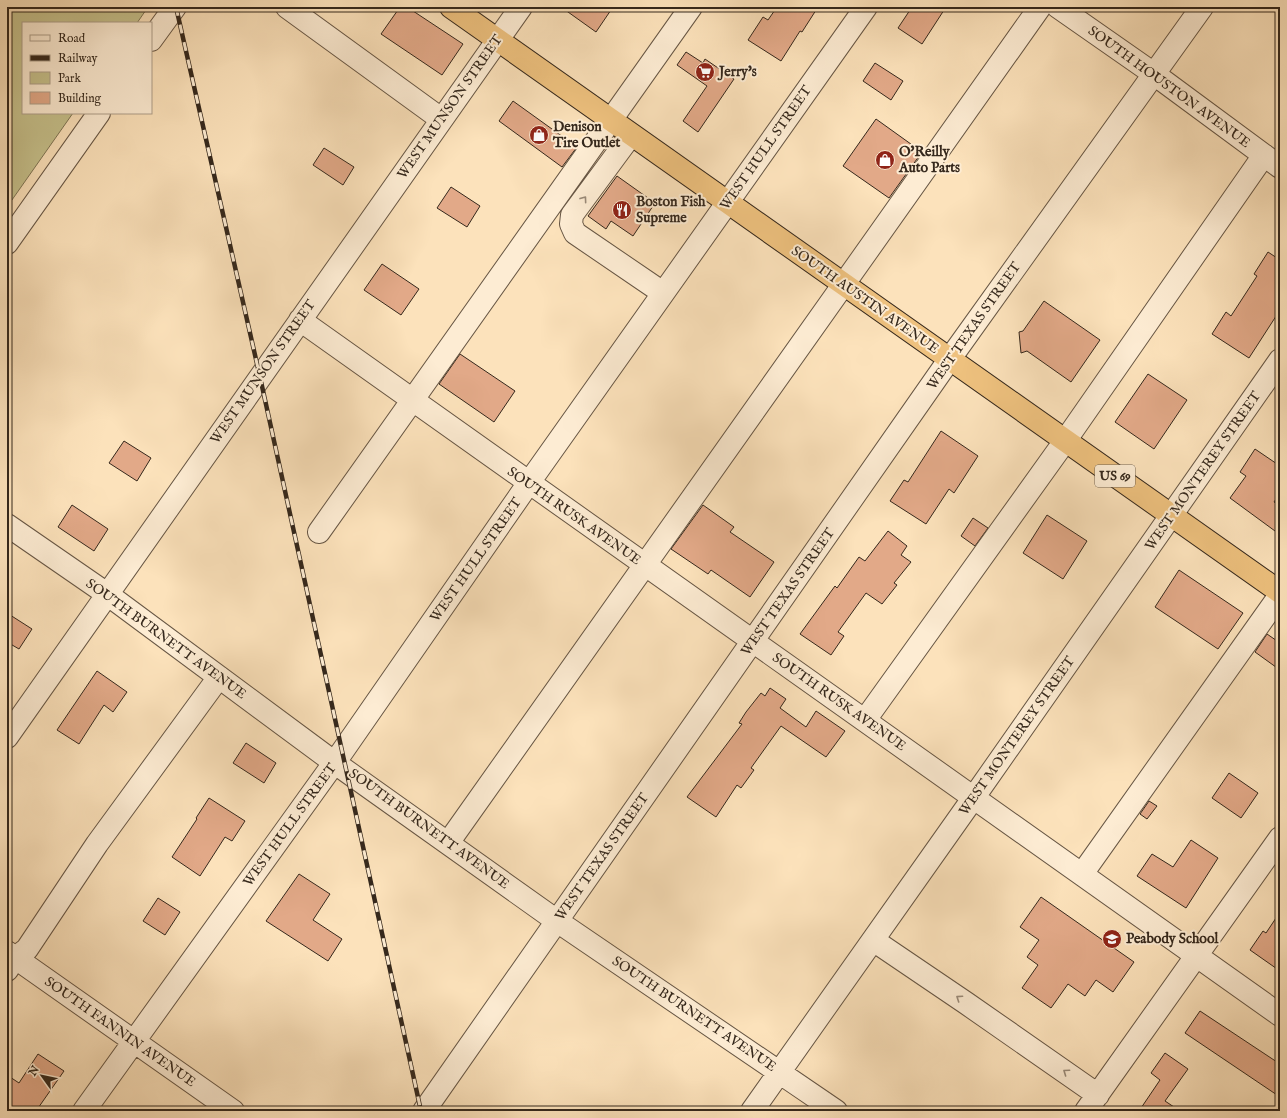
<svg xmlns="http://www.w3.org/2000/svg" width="1287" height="1118" font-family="'IM FELL English',serif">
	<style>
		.green { fill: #c6c18c; stroke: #7e7454 }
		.building { fill: #e2a988; stroke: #35281c }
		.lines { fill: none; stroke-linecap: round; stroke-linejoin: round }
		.minor-casing { stroke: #675644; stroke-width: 24 }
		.highway-casing { stroke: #35281c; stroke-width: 24 }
		.minor { stroke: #fdecd3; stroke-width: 22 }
		.highway { stroke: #eec17e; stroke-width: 22 }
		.rail-casing { stroke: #35281c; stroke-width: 4.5 }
		.rail { stroke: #fdecd3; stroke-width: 3; stroke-dasharray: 9; stroke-linecap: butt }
		.oneway { stroke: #998a78 }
		.labels { text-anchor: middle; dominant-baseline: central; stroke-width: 4; stroke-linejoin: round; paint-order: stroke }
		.shield { fill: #fdecd3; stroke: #716353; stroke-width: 1 }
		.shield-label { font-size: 13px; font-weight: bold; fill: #35281c }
		.poi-label { font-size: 14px; font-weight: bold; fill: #35281c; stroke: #fdecd3; text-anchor: start }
		.street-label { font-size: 14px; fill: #35281c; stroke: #fdecd3 }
	</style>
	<rect width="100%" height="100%" fill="#fce2bb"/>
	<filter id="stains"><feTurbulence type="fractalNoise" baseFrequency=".005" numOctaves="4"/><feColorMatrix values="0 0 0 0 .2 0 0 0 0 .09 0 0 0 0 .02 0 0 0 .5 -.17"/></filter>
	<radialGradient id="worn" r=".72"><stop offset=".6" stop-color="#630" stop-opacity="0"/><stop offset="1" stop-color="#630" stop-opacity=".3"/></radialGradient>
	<path class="green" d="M 7,7 L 148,7 L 137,23 L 23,23 L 23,113 L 73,113 L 7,207 Z"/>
	<path class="building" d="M 400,7 L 407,7 L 463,44 L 442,75 L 381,34 Z
		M 561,7 L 613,7 L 596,32 Z
		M 777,7 L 818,7 L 802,32 L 800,31 L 781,61 L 748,40 L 763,17 L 768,20 Z
		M 912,7 L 946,7 L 922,44 L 898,28 Z
		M 686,52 L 703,63 L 705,59 L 734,79 L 698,132 L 683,121 L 707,86 L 677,65 Z
		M 875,63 L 903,81 L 891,100 L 863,81 Z
		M 513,101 L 577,147 L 562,167 L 499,121 Z
		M 876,119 L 922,152 L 889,198 L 843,166 Z
		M 324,148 L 354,167 L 343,185 L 313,165 Z
		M 617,176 L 655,203 L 633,236 L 611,221 L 606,229 L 588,216 Z
		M 451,187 L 480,206 L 467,227 L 437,208 Z
		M 1268,252 L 1280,260 L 1280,310 L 1249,358 L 1212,334 L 1226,312 L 1231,316 L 1257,276 L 1254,274 Z
		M 382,264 L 419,289 L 401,315 L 364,290 Z
		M 1044,301 L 1100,340 L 1071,382 L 1027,351 L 1021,353 L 1019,332 L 1023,331 Z
		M 460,354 L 515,391 L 494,422 L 439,384 Z
		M 1148,374 L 1187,400 L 1154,449 L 1115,422 Z
		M 941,431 L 978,456 L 954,493 L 949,489 L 926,524 L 890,501 L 904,480 L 908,482 Z
		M 124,441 L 151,458 L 137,481 L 109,463 Z
		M 1255,449 L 1280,466 L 1280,493 L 1274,502 L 1280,506 L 1280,524 L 1275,531 L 1230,498 L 1246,476 L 1240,472 Z
		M 72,505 L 108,529 L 94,551 L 58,527 Z
		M 703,505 L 734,527 L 730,532 L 774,562 L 750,597 L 711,570 L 708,574 L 671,549 Z
		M 1047,515 L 1087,541 L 1063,579 L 1023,553 Z
		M 973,518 L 988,528 L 975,546 L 961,536 Z
		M 888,531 L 907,546 L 901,555 L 911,562 L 894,583 L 897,585 L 882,604 L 866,593 L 838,632 L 844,636 L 831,655 L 800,634 L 835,586 L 837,588 L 859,557 L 865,561 Z
		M 1179,570 L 1243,613 L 1218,649 L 1155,607 Z
		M 7,613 L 32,629 L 19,649 L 7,642 Z
		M 1267,634 L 1280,643 L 1280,670 L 1255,652 Z
		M 97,671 L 127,692 L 113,712 L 104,705 L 79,744 L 57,730 Z
		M 770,688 L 786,699 L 780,708 L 806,727 L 816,711 L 845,731 L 826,757 L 781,726 L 751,768 L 754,770 L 741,788 L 737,785 L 716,817 L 687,797 L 742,724 L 739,723 L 746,712 L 761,693 L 765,696 Z
		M 246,743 L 276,763 L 264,783 L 233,763 Z
		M 1229,773 L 1258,793 L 1241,818 L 1212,798 Z
		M 209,798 L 245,821 L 232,841 L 225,837 L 200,876 L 172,857 L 197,819 L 196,818 Z
		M 1149,801 L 1157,806 L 1147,819 L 1140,814 Z
		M 1191,840 L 1218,858 L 1186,908 L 1137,876 L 1152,854 L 1173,867 Z
		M 299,874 L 330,894 L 313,920 L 342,939 L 328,961 L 266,921 Z
		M 1041,897 L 1134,962 L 1113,992 L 1096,980 L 1085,996 L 1068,984 L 1051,1008 L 1022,988 L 1038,965 L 1027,957 L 1039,940 L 1020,927 Z
		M 158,898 L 180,912 L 165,935 L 143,921 Z
		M 1280,912 L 1280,971 L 1250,950 L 1263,931 L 1266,933 Z
		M 1200,1011 L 1280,1064 L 1280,1097 L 1185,1033 Z
		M 1165,1053 L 1188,1069 L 1165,1101 L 1180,1111 L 1139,1111 L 1160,1080 L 1151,1073 Z
		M 38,1054 L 64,1071 L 36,1111 L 7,1111 L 7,1075 L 19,1083 Z"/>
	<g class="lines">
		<g class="minor-casing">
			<path id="minor" d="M 287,7 L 441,119
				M 1058,7 L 1154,74 L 1280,167
				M 151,40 L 175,7
				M 631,135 L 572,215 L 571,224 L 575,233 L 663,293
				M 7,243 L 99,113
				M 300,320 C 626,553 954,782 1280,1015
				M 7,525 L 107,594 L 335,763 L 557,921 L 836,1111
				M 319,532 L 691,7
				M 865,720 L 1065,441 L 1264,155
				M 7,737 L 521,7
				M 448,843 L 1040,7
				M 1082,874 L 1280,595
				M 873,940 L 966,1003 L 1098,1095
				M 7,952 L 233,1111
				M 7,970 L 15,958 L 27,949 L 97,844 L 219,677
				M 84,1111 L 342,752 L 528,484 L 866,7
				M 424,1111 L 949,360 L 1202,7
				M 752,1111 L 974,797 L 1280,360
				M 1086,1111 L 1280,838"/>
		</g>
		<g class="highway-casing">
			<path id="highway" d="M 451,7 L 1280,592"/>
		</g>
		<use href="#minor" class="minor"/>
		<use href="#highway" class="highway"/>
		<g class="rail-casing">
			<path id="rail" d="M 176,7 L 260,377 L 421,1111"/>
		</g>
		<use href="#rail" class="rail"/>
	</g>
	<defs><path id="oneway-chevron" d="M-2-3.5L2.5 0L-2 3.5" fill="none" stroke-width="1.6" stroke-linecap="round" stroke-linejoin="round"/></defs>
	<g class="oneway">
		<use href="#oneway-chevron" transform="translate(584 199) rotate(-54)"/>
		<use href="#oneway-chevron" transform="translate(959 998) rotate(-146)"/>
		<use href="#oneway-chevron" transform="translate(1066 1072) rotate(-145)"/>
	</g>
	<defs>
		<g id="supermarket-disc" transform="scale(1)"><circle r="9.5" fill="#8f2418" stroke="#fdecd3"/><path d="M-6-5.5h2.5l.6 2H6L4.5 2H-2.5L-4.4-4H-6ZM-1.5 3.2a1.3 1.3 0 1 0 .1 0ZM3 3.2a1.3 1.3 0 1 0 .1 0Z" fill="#fff"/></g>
		<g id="shop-disc" transform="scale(1)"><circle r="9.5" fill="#8f2418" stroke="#fdecd3"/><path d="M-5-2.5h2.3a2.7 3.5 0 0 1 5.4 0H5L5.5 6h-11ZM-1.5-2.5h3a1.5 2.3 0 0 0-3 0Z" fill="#fff"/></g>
		<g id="restaurant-disc" transform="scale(1)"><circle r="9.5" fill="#8f2418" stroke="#fdecd3"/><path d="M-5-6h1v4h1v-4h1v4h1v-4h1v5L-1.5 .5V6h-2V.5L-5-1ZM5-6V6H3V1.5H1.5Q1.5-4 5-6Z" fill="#fff"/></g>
		<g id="school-disc" transform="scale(1)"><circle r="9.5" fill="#8f2418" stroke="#fdecd3"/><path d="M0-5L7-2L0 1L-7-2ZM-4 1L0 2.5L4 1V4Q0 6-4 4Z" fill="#fff"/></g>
	</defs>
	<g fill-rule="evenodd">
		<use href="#supermarket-disc" x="705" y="72"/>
		<use href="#shop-disc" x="539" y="135"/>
		<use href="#shop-disc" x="885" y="160"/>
		<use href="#restaurant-disc" x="622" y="210"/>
		<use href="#school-disc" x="1112" y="939"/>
	</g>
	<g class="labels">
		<rect class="shield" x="1095" y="465" width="40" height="22" rx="3"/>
		<g class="shield-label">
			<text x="1115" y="476">US 69</text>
		</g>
		<g class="poi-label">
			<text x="719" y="72">Jerry's</text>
			<text x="553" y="127">Denison<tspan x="553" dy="16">Tire Outlet</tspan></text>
			<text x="899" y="152">O'Reilly<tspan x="899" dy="16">Auto Parts</tspan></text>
			<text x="636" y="202">Boston Fish<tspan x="636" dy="16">Supreme</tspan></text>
			<text x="1126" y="939">Peabody School</text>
		</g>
		<g class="street-label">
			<text transform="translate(1169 87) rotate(36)">SOUTH HOUSTON AVENUE</text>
			<text transform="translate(450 107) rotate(-55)">WEST MUNSON STREET</text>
			<text transform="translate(766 148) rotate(-55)">WEST HULL STREET</text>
			<text transform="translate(865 300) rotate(35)">SOUTH AUSTIN AVENUE</text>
			<text transform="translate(974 326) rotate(-55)">WEST TEXAS STREET</text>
			<text transform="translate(263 372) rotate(-55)">WEST MUNSON STREET</text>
			<text transform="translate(1203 471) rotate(-55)">WEST MONTEREY STREET</text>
			<text transform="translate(574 516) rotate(35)">SOUTH RUSK AVENUE</text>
			<text transform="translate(476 560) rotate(-55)">WEST HULL STREET</text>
			<text transform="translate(788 592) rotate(-55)">WEST TEXAS STREET</text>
			<text transform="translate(166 639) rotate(36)">SOUTH BURNETT AVENUE</text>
			<text transform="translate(839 702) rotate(35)">SOUTH RUSK AVENUE</text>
			<text transform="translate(1017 736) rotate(-55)">WEST MONTEREY STREET</text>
			<text transform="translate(290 825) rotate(-54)">WEST HULL STREET</text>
			<text transform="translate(429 829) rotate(36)">SOUTH BURNETT AVENUE</text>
			<text transform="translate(602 857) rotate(-55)">WEST TEXAS STREET</text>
			<text transform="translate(694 1014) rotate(34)">SOUTH BURNETT AVENUE</text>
			<text transform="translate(120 1032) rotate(35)">SOUTH FANNIN AVENUE</text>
		</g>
	</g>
	<rect width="1287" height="1118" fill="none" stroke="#fce2bb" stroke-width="24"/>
	<rect x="8" y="8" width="1271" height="1102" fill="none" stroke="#35281c" stroke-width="2"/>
	<rect x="12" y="12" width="1263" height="1094" fill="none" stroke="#35281c"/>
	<rect x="22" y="22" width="130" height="92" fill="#fdecd3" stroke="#ad9e8a"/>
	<rect x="30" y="35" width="20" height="6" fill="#fdecd3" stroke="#ad9e8a"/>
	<text x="58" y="42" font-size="12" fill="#35281c">Road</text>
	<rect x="30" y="55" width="20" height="6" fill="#35281c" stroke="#ad9e8a"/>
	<text x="58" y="62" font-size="12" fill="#35281c">Railway</text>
	<rect x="30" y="72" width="20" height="12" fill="#c6c18c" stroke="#ad9e8a"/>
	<text x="58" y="82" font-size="12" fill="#35281c">Park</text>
	<rect x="30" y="92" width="20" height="12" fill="#e2a988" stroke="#ad9e8a"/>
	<text x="58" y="102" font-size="12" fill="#35281c">Building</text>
	<g transform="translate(42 1076) rotate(303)" stroke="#fdecd3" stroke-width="3" paint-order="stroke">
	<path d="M0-3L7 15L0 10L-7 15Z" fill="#35281c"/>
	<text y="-6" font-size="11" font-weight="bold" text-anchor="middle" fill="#35281c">N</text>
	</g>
	<rect width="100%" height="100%" filter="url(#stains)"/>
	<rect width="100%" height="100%" fill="url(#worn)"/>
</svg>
